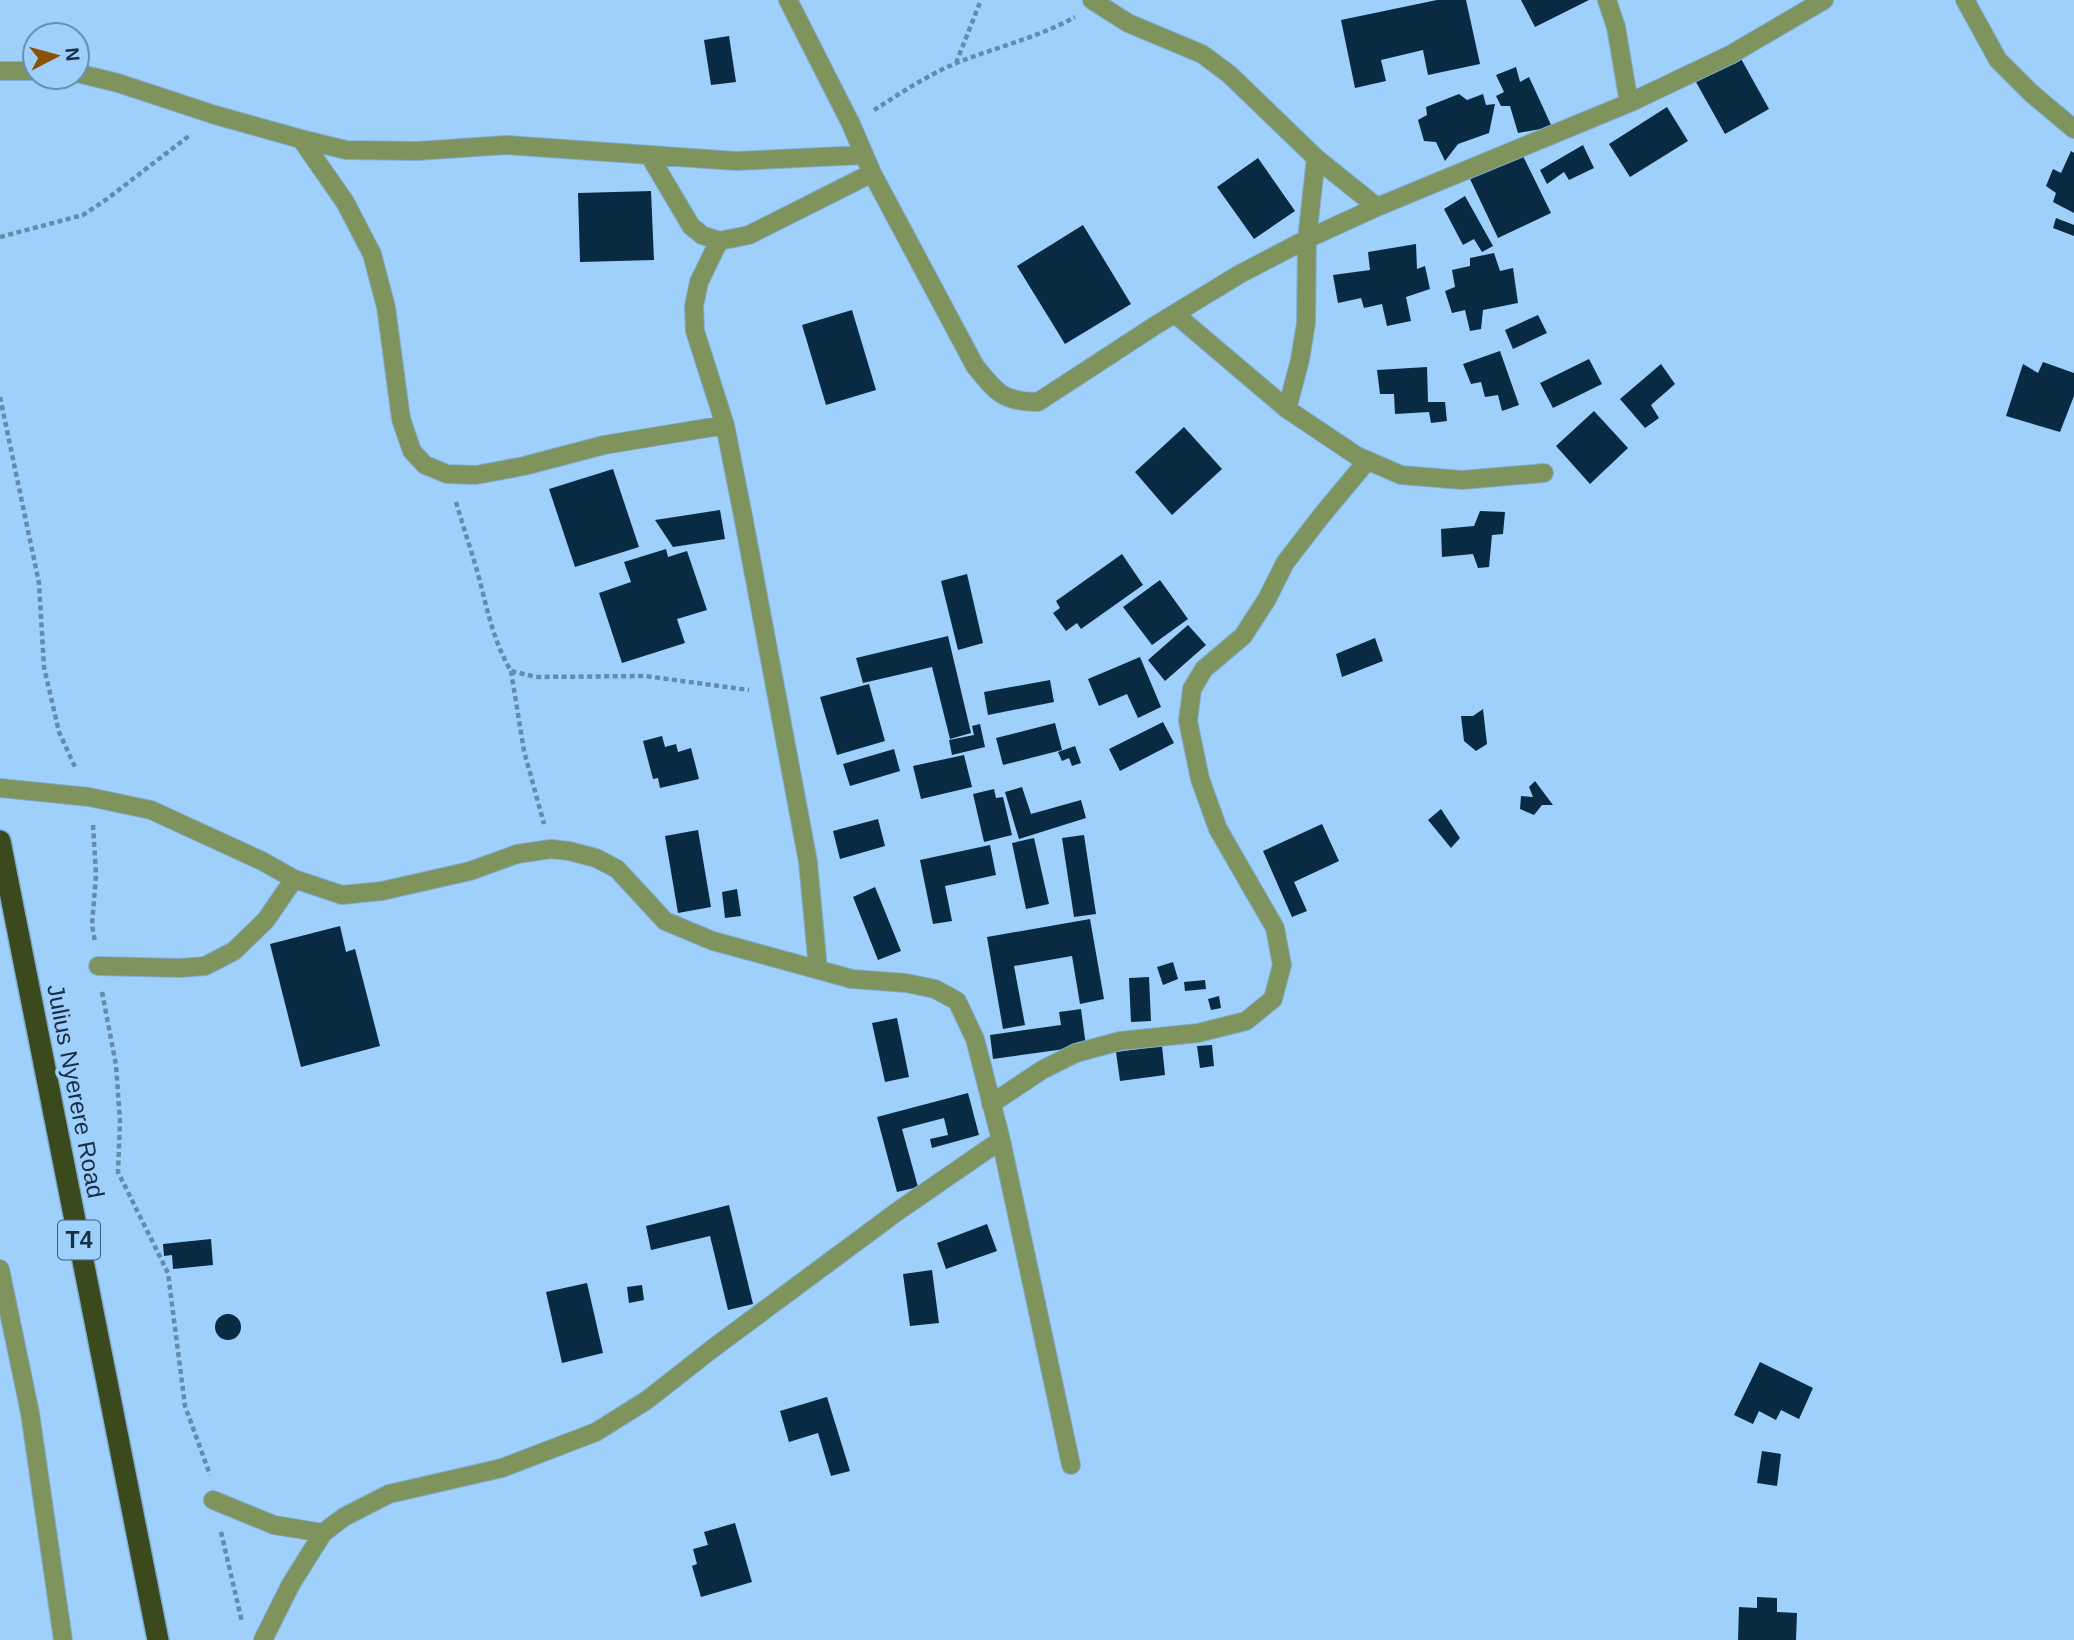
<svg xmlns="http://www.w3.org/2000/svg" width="2074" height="1640" font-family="Helvetica,sans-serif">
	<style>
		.building { fill: #092a43 }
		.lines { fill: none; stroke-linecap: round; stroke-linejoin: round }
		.street-casing { stroke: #81add3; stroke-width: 20 }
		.highway-casing { stroke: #81add3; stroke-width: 24 }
		.path { stroke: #648aac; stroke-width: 4.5; stroke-dasharray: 5 3.5; stroke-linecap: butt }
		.street { stroke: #7f935d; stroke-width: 18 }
		.highway { stroke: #3b4a1d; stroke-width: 21 }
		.labels { text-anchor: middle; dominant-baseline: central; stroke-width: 7; stroke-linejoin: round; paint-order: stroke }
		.shield { fill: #9fd0fb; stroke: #3f5f7b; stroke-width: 2 }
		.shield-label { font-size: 23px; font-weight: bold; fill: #162f44 }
		.street-label { font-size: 24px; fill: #162f44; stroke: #9fd0fb }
	</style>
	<rect width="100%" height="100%" fill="#9fd0fb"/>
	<path class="building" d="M 1437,0 L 1466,0 L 1480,64 L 1428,75 L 1423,50 L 1381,60 L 1386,81 L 1355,88 L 1341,20 Z
		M 1521,0 L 1589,0 L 1535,27 Z
		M 729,36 L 736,82 L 711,85 L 704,40 Z
		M 1740,57 L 1769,109 L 1725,134 L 1696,82 Z
		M 1516,67 L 1520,82 L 1529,77 L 1552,127 L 1518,133 L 1510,106 L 1501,106 L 1496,96 L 1504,92 L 1496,75 Z
		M 1459,94 L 1467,100 L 1483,94 L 1486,105 L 1495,104 L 1489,133 L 1458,144 L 1445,161 L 1436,142 L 1424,141 L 1418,120 L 1427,115 L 1426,107 Z
		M 1667,107 L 1688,141 L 1630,177 L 1609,144 Z
		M 1583,145 L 1594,168 L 1569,180 L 1564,172 L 1547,184 L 1540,170 Z
		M 2071,151 L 2074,153 L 2074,213 L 2053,202 L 2056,193 L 2046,186 L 2053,169 L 2061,173 Z
		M 1522,154 L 1551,213 L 1498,238 L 1470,179 Z
		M 1258,158 L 1295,211 L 1254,239 L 1217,187 Z
		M 651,191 L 654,260 L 580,262 L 578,193 Z
		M 1465,196 L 1493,246 L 1482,252 L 1474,239 L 1463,245 L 1444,209 Z
		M 2056,218 L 2074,225 L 2074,236 L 2053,228 Z
		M 1083,225 L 1131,304 L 1065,344 L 1017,266 Z
		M 1416,244 L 1417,269 L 1425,266 L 1430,289 L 1406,297 L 1411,321 L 1387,326 L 1382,304 L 1364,308 L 1361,298 L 1338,303 L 1333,275 L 1370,270 L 1368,252 Z
		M 1494,253 L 1500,271 L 1513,268 L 1518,303 L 1483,310 L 1481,329 L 1470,331 L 1465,310 L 1452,313 L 1445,291 L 1455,287 L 1452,270 L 1470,266 L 1470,258 Z
		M 852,310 L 876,390 L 826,405 L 802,325 Z
		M 1538,315 L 1547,333 L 1513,349 L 1505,330 Z
		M 1500,351 L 1519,405 L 1502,411 L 1498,395 L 1485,397 L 1481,382 L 1471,384 L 1463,364 Z
		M 1589,359 L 1602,384 L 1553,408 L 1540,383 Z
		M 2043,362 L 2074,373 L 2074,396 L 2060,432 L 2006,416 L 2023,364 L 2038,373 Z
		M 1661,364 L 1675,384 L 1651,405 L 1659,418 L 1645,428 L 1620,399 Z
		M 1427,367 L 1428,402 L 1445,402 L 1447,421 L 1431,423 L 1429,412 L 1395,414 L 1394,394 L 1380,394 L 1377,370 Z
		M 1594,411 L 1628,448 L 1590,484 L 1556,446 Z
		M 1184,427 L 1222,469 L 1172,515 L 1135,472 Z
		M 613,469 L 639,547 L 575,567 L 549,489 Z
		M 720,510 L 725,539 L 673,547 L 655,520 Z
		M 1480,511 L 1505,512 L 1503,534 L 1492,535 L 1489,567 L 1478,568 L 1473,554 L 1442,557 L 1441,529 L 1474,526 Z
		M 666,549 L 668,557 L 687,551 L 707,610 L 677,619 L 685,643 L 622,663 L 599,593 L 631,582 L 624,562 Z
		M 1122,554 L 1143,585 L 1081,629 L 1077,623 L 1066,631 L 1053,613 L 1060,608 L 1056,601 Z
		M 967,574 L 983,643 L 958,650 L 941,581 Z
		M 1160,580 L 1188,619 L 1152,645 L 1123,607 Z
		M 1188,625 L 1206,645 L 1165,681 L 1148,660 Z
		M 948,636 L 971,733 L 950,739 L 932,667 L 863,683 L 856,658 Z
		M 1375,638 L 1383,661 L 1342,677 L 1336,654 Z
		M 1140,657 L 1161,707 L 1138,718 L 1127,694 L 1099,706 L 1088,679 Z
		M 1050,680 L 1054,702 L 988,715 L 984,692 Z
		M 869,684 L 885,741 L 837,755 L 820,697 Z
		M 1483,709 L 1487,744 L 1476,751 L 1464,741 L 1461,716 L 1473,716 Z
		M 1163,722 L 1174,743 L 1120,771 L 1109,749 Z
		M 1055,723 L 1062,750 L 1003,765 L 996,738 Z
		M 980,724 L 985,747 L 952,755 L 949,740 L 974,735 L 972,726 Z
		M 662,736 L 665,747 L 676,744 L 678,752 L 691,748 L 699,779 L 660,788 L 658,778 L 653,779 L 643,741 Z
		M 1075,746 L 1081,763 L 1072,766 L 1069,758 L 1062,761 L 1058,752 Z
		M 894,749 L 900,771 L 850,786 L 843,764 Z
		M 964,755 L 972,787 L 921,799 L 913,766 Z
		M 1535,781 L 1553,805 L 1542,805 L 1534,815 L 1520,809 L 1521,796 L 1533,797 L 1529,787 Z
		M 1022,787 L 1031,814 L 1081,800 L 1086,818 L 1019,839 L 1005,792 Z
		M 994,789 L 996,798 L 1003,797 L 1012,835 L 984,842 L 973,794 Z
		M 1441,809 L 1460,838 L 1451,848 L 1428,820 Z
		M 878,819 L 885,846 L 840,859 L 833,831 Z
		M 1322,824 L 1339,861 L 1294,882 L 1307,911 L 1292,917 L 1263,851 Z
		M 698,830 L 711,907 L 678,913 L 665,836 Z
		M 1084,835 L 1096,914 L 1074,917 L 1062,838 Z
		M 1034,838 L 1049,904 L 1026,909 L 1012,843 Z
		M 990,845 L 996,875 L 945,886 L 952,921 L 933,924 L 920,860 Z
		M 875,887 L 901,951 L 878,960 L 853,897 Z
		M 737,889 L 741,916 L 725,918 L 722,892 Z
		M 1090,919 L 1104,999 L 1080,1004 L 1072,956 L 1014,966 L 1025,1025 L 1003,1029 L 987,937 Z
		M 340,926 L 346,952 L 355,949 L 380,1046 L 301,1067 L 270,944 Z
		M 1173,962 L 1178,979 L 1163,985 L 1157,967 Z
		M 1149,977 L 1151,1021 L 1131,1022 L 1129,978 Z
		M 1205,980 L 1206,989 L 1185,991 L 1184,982 Z
		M 1219,996 L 1221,1008 L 1211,1010 L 1208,999 Z
		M 1081,1009 L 1086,1046 L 993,1059 L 990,1035 L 1061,1025 L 1059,1012 Z
		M 897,1018 L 909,1077 L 885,1082 L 872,1023 Z
		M 1212,1045 L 1214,1066 L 1200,1068 L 1197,1046 Z
		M 1162,1046 L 1165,1075 L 1120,1081 L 1116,1052 Z
		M 968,1093 L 979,1135 L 932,1148 L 930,1139 L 948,1135 L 944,1118 L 902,1129 L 918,1187 L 897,1192 L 877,1117 Z
		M 729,1205 L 753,1304 L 728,1310 L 710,1236 L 651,1250 L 646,1226 Z
		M 987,1224 L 997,1251 L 946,1269 L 937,1243 Z
		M 211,1239 L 213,1265 L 173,1269 L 172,1255 L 164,1256 L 163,1244 Z
		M 932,1270 L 939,1323 L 910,1326 L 903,1274 Z
		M 587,1283 L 603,1353 L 562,1363 L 546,1292 Z
		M 642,1285 L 644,1300 L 629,1303 L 627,1287 Z
		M215 1327a13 13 0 1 1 26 0a13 13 0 1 1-26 0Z
		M 1760,1362 L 1813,1388 L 1799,1419 L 1781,1410 L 1776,1420 L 1759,1411 L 1753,1424 L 1734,1415 Z
		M 827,1397 L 850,1471 L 831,1476 L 818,1433 L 789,1442 L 780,1411 Z
		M 1762,1451 L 1781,1454 L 1777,1486 L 1757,1483 Z
		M 735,1523 L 752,1582 L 701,1597 L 692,1566 L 697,1564 L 693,1549 L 708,1545 L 704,1532 Z
		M 1757,1597 L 1777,1598 L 1777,1612 L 1797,1613 L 1796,1640 L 1738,1640 L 1739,1607 L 1757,1608 Z"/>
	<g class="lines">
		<g class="street-casing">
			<path id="street" d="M 788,0 L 851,124 L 872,173 L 975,366 C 996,392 1003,402 1038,402 L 1156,325 L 1240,274 L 1307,239 L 1377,207 L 1629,103 L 1730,55 L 1824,0
				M 1092,0 L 1128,23 L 1202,54 L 1229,74 L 1316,158 L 1377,207
				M 1607,0 L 1616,27 L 1629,103
				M 1965,0 L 1998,60 L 2031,93 L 2074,129
				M 0,71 L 35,71
				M 77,73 L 118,83 L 215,115 L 301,139 L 346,150 L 417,151 L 506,145 L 736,161 L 864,155
				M 301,139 L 345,202 L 372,254 L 386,307 L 401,419 L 412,451 L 425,465 L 447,474 L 476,475 L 524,466 L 604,445 L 725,425
				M 649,155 L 691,226 L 702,235 L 719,241 L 749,235 L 872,173
				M 719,241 L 699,282 L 694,306 L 695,331 L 725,425 L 743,516 L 808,862 L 818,969
				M 1175,314 L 1287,409 L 1357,456 L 1401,475 L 1462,480 L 1544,473
				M 1287,409 L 1300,360 L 1306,323 L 1307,239 L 1316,158
				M 0,788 L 89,797 L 151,810 L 262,861 L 294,879 L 342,895 L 382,891 L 470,871 L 517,854 L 551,849 L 569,851 L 596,858 L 617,869 L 665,921 L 713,941 L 852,979 L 906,983 L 935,989 L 957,1001 L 975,1039 L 1001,1140 L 1071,1465
				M 98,966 L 180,968 L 205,966 L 234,951 L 266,920 L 294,879
				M 991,1104 L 1042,1070 L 1076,1053 L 1120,1041 L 1198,1033 L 1246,1021 L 1273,999 L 1282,965 L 1275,928 L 1218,829 L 1200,779 L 1188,721 L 1192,689 L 1204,669 L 1243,636 L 1267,599 L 1285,563 L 1322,515 L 1367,461
				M 0,1269 L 30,1413 L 63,1640
				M 213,1500 L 274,1525 L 323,1533
				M 263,1640 L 291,1584 L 323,1533 L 344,1517 L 389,1494 L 502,1468 L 596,1432 L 647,1400 L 712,1349 L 898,1211 L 1001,1140"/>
		</g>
		<g class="highway-casing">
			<path id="highway" d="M 0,841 L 158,1640"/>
		</g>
		<path class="path" d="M 956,63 L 981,0
			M 874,110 C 901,93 929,74 959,62 C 997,47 1039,37 1075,17
			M 0,237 L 83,215 L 107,199 L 190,135
			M 0,397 L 39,583 L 44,667 L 59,732 L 75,767
			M 456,502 C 463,526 471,550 478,574 C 487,608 493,641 511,671 L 536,677 L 645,676 L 749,690
			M 511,671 L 524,751 L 544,824
			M 93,825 L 96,875 L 92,925 L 95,942
			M 102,992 L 116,1065 L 120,1121 L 118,1172 L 168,1273 L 185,1406 L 210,1475
			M 221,1532 L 242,1622"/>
		<use href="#street" class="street"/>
		<use href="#highway" class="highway"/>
	</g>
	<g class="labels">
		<rect class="shield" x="58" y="1220.5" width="42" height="39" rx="5"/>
		<g class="shield-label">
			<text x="79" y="1240">T4</text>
		</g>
		<g class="street-label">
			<text transform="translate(76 1091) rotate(79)">Julius Nyerere Road</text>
		</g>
	</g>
	<g transform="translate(56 56) rotate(84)"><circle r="33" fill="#9fd0fb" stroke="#6890b2" stroke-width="2"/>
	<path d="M0-5L12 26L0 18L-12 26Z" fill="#895204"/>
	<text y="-10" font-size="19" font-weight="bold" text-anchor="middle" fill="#162f44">N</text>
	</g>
</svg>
